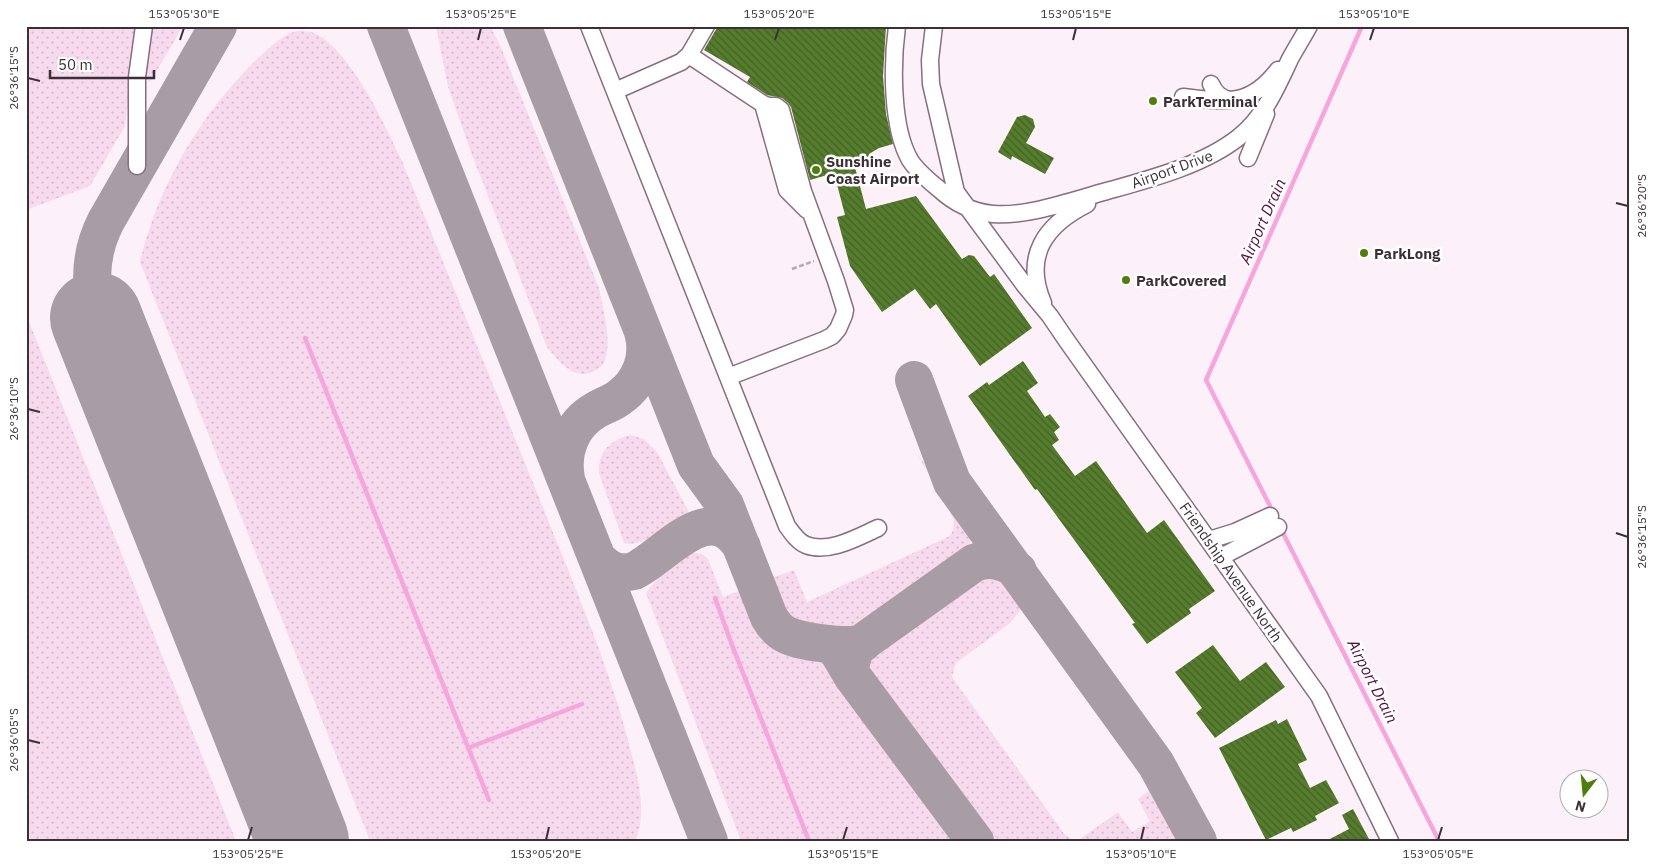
<svg xmlns="http://www.w3.org/2000/svg" width="1656" height="867" font-family="'IBM Plex Sans',sans-serif">
	<style>
		.grass { fill: url(#grass-dots) }
		.lines { fill: none; stroke-linecap: round; stroke-linejoin: round }
		.stream { stroke: #f6a5dd; stroke-width: 4.5 }
		.taxiway { stroke: #a99da5; stroke-width: 38 }
		.runway { stroke: #a99da5; stroke-width: 92 }
		.building { fill: url(#building-back-hatch) }
		.minor-casing { stroke: #896e80; stroke-width: 19 }
		.path { stroke: #b5a9b1; stroke-width: 2.5; stroke-dasharray: 5 2.5; stroke-linecap: butt }
		.minor { stroke: #fff; stroke-width: 16 }
		.ticks { fill: none; stroke: #3c3038; stroke-width: 2 }
		.poi-dot { fill: #4e7e0c; stroke: #fff; stroke-width: 2 }
		.labels { text-anchor: middle; dominant-baseline: central; stroke-width: 5; stroke-linejoin: round; paint-order: stroke }
		.poi-label { font-size: 15px; font-weight: bold; fill: #3c3038; stroke: #fff; text-anchor: start }
		.street-label { font-size: 15px; fill: #3c3038; stroke: #fff }
		.water-label { font-size: 16px; font-style: italic; fill: #530d43; stroke: #fff }
		.neatline { fill: none; stroke: #3c3038; stroke-width: 2 }
		.ticks-label { font-size: 12px; text-anchor: middle; fill: #3c3038 }
	</style>
	<defs>
		<pattern id="grass-dots" width="8" height="8" patternUnits="userSpaceOnUse" patternTransform="scale(1.25)"><rect width="8" height="8" fill="#f7daed"/><path d="M2 2h.1M6 6h.1" fill="none" stroke="#d5bbcc" stroke-width="1.8" stroke-linecap="round"/></pattern>
		<pattern id="building-back-hatch" width="6" height="6" patternUnits="userSpaceOnUse" patternTransform="scale(1.25)"><rect width="6" height="6" fill="#557d2d"/><path d="M-1 5l2 2M0 0l6 6M5-1l2 2" fill="none" stroke="#446126"/></pattern>
	</defs>
	<rect width="100%" height="100%" fill="#fdf1f9"/>
	<path class="grass" d="M 26,26 L 138,26 L 125,126 L 90,186 L 26,210 Z
		M 151,26 L 183,26 L 150,82 L 144,77 Z
		M 436,26 L 490,26 L 500,45 L 599,288 C 603,309 611,336 606,357 C 605,362 601,367 597,369 C 577,384 559,362 547,347 L 472,155 L 448,87 Z
		M 296,31 C 301,31 307,31 311,32 C 348,44 386,127 402,161 C 448,274 494,387 540,500 C 573,584 611,668 632,756 C 639,781 647,816 635,841 L 370,841 L 140,262 C 157,188 200,115 254,62 C 267,50 279,37 296,31 Z
		M 26,314 L 236,841 L 26,841 Z
		M 630,435 L 644,439 L 657,452 L 690,514 C 674,525 644,548 624,543 L 599,473 C 598,452 610,440 630,435 Z
		M 918,455 L 970,525 C 973,537 971,547 963,557 L 867,628 C 862,629 857,632 852,633 C 838,635 802,630 791,621 C 779,612 774,592 769,579 L 794,570 L 807,602 L 950,536 L 953,530 L 954,520 Z
		M 690,552 L 702,554 L 708,559 L 723,597 L 746,588 C 767,643 768,648 827,655 L 964,841 L 741,841 L 646,593 C 658,578 671,560 690,552 Z
		M 993,572 L 1009,577 L 1026,601 L 1019,612 L 1009,624 L 956,663 L 952,677 L 1065,835 L 1075,841 L 987,841 L 869,681 C 866,672 863,664 868,655 L 976,576 Z
		M 1156,785 L 1184,841 L 1077,841 L 1118,812 L 1132,832 L 1150,821 L 1138,799 Z"/>
	<g class="lines">
		<path class="stream" d="M 305,338 L 489,800
			M 1270,506 L 1206,380 L 1362,26
			M 1283,533 L 1439,841
			M 715,598 L 732,645 L 809,841
			M 468,748 L 582,704"/>
		<path class="taxiway" d="M 386,26 L 709,841
			M 522,26 L 696,465 L 725,505 L 769,617 C 773,624 777,630 785,634 C 798,642 848,648 863,643
			M 914,380 L 952,482 L 1156,764 L 1198,841
			M 145,441 C 134,415 124,388 114,362 C 95,312 80,272 106,221 L 218,26
			M 566,479 C 561,452 571,424 596,410 C 604,405 613,403 620,397 C 641,382 650,356 643,332
			M 597,558 C 607,570 619,575 634,571 C 666,556 709,495 742,547
			M 830,644 L 837,650 L 853,677 L 975,841
			M 851,663 L 854,652 L 859,645 L 974,563 C 989,557 1004,560 1018,571"/>
		<path class="runway" d="M 96,318 L 303,841"/>
	</g>
	<path class="building" d="M 718,26 L 886,26 L 883,76 L 886,114 L 893,144 L 879,148 L 869,154 L 872,163 L 855,167 L 866,209 L 916,196 L 962,259 L 969,255 L 974,256 L 990,277 L 994,274 L 1032,328 L 980,366 L 936,304 L 930,309 L 915,289 L 882,312 L 850,266 L 837,217 L 845,215 L 834,173 L 810,180 L 791,107 L 788,103 L 782,98 L 767,95 L 747,82 L 750,77 L 704,50 Z
		M 1025,115 L 1033,119 L 1035,127 L 1026,143 L 1054,158 L 1045,174 L 1012,156 L 1011,160 L 998,152 L 1017,117 Z
		M 1023,361 L 1038,383 L 1027,391 L 1045,417 L 1050,414 L 1060,427 L 1054,432 L 1059,440 L 1052,445 L 1075,476 L 1096,461 L 1147,533 L 1164,520 L 1215,591 L 1189,609 L 1191,613 L 1147,644 L 1132,624 L 1135,623 L 1037,489 L 1035,490 L 968,396 L 987,382 L 989,385 Z
		M 1213,645 L 1240,681 L 1266,662 L 1285,687 L 1215,738 L 1196,713 L 1202,708 L 1175,672 Z
		M 1287,719 L 1307,760 L 1298,764 L 1310,788 L 1326,780 L 1339,803 L 1315,816 L 1317,820 L 1293,832 L 1291,828 L 1266,840 L 1219,748 L 1276,720 L 1278,724 Z
		M 1353,809 L 1370,841 L 1326,841 L 1349,829 L 1342,815 Z"/>
	<g class="lines">
		<g class="minor-casing">
			<path id="minor" d="M 589,26 L 787,526 C 792,533 798,542 806,545 C 829,554 858,537 878,528
				M 897,26 C 892,63 891,127 910,160 C 917,171 929,181 939,189 C 954,203 973,212 993,214 C 1027,217 1074,200 1107,191 C 1150,179 1204,165 1239,137 C 1264,117 1277,87 1290,59 C 1296,48 1303,37 1309,26
				M 934,26 L 930,60 L 931,84 L 956,192 L 1026,287 L 1050,316 L 1067,341 L 1319,696 L 1390,841
				M 689,55 L 763,104 L 769,106 L 776,106 L 781,110 L 803,191 L 836,281 L 845,310 L 844,315 L 838,329 L 832,336 L 824,340 L 728,377
				M 1211,84 C 1215,93 1220,98 1230,100
				M 615,91 L 681,62 L 689,55 L 706,26
				M 1183,97 C 1226,102 1250,107 1278,70
				M 763,104 L 787,190 L 807,210
				M 1248,158 L 1266,114
				M 137,166 L 137,77 L 144,26
				M 1043,303 C 1023,256 1045,225 1087,204
				M 1209,540 L 1235,532 L 1270,516
				M 1221,557 L 1278,527"/>
		</g>
		<path class="path" d="M 792,269 L 814,261"/>
		<use href="#minor" class="minor"/>
	</g>
	<path class="ticks" d="M 180,40 L 184,28M 478,40 L 481,28M 775,40 L 779,28M 1073,40 L 1076,28M 1370,40 L 1374,28M 28,78 L 40,81M 1616,203 L 1628,206M 28,409 L 40,412M 1616,533 L 1628,537M 28,740 L 40,743M 248,840 L 252,827M 546,840 L 549,827M 843,840 L 847,827M 1141,840 L 1144,827M 1438,840 L 1442,827"/>
	<g class="poi-dot">
		<circle cx="1153" cy="101" r="5"/>
		<circle cx="816" cy="170" r="5"/>
		<circle cx="1364" cy="253" r="5"/>
		<circle cx="1126" cy="280" r="5"/>
	</g>
	<g class="labels">
		<g class="poi-label">
			<text x="1163" y="101">ParkTerminal</text>
			<text x="826" y="161">Sunshine<tspan x="826" dy="17">Coast Airport</tspan></text>
			<text x="1374" y="253">ParkLong</text>
			<text x="1136" y="280">ParkCovered</text>
		</g>
		<g class="street-label">
			<text transform="translate(1172 169) rotate(-20)">Airport Drive</text>
			<text transform="translate(1231 572) rotate(55)">Friendship Avenue North</text>
		</g>
		<g class="water-label">
			<text transform="translate(1262 221) rotate(-66)">Airport Drain</text>
			<text transform="translate(1373 681) rotate(63)">Airport Drain</text>
		</g>
	</g>
	<rect width="1656" height="867" fill="none" stroke="#ffffff" stroke-width="55"/>
	<g transform="translate(1584 794) rotate(196)"><circle r="24" fill="#ffffff" stroke="#b1acaf"/>
	<path d="M0-4L9 19L0 12L-9 19Z" fill="#4e7e0c"/>
	<text y="-8" font-size="14" font-weight="bold" text-anchor="middle" fill="#3c3038">N</text>
	</g>
	<path d="M50 70v8h104v-8" fill="none" stroke="#3c3038" stroke-width="2.5"/>
	<text x="58" y="70" font-size="15" fill="#3c3038" stroke="#ffffff" stroke-width="4" paint-order="stroke">50 m</text>
	<rect x="28" y="28" width="1600" height="812" class="neatline"/>
	<g class="ticks-label">
		<text x="184" y="18">153°05'30"E</text>
		<text x="481" y="18">153°05'25"E</text>
		<text x="779" y="18">153°05'20"E</text>
		<text x="1076" y="18">153°05'15"E</text>
		<text x="1374" y="18">153°05'10"E</text>
		<text transform="translate(14 78) rotate(-90)" y="4">26°36'15"S</text>
		<text transform="translate(1642 206) rotate(-90)" y="4">26°36'20"S</text>
		<text transform="translate(14 409) rotate(-90)" y="4">26°36'10"S</text>
		<text transform="translate(1642 537) rotate(-90)" y="4">26°36'15"S</text>
		<text transform="translate(14 740) rotate(-90)" y="4">26°36'05"S</text>
		<text x="248" y="858">153°05'25"E</text>
		<text x="546" y="858">153°05'20"E</text>
		<text x="843" y="858">153°05'15"E</text>
		<text x="1141" y="858">153°05'10"E</text>
		<text x="1438" y="858">153°05'05"E</text>
	</g>
</svg>
